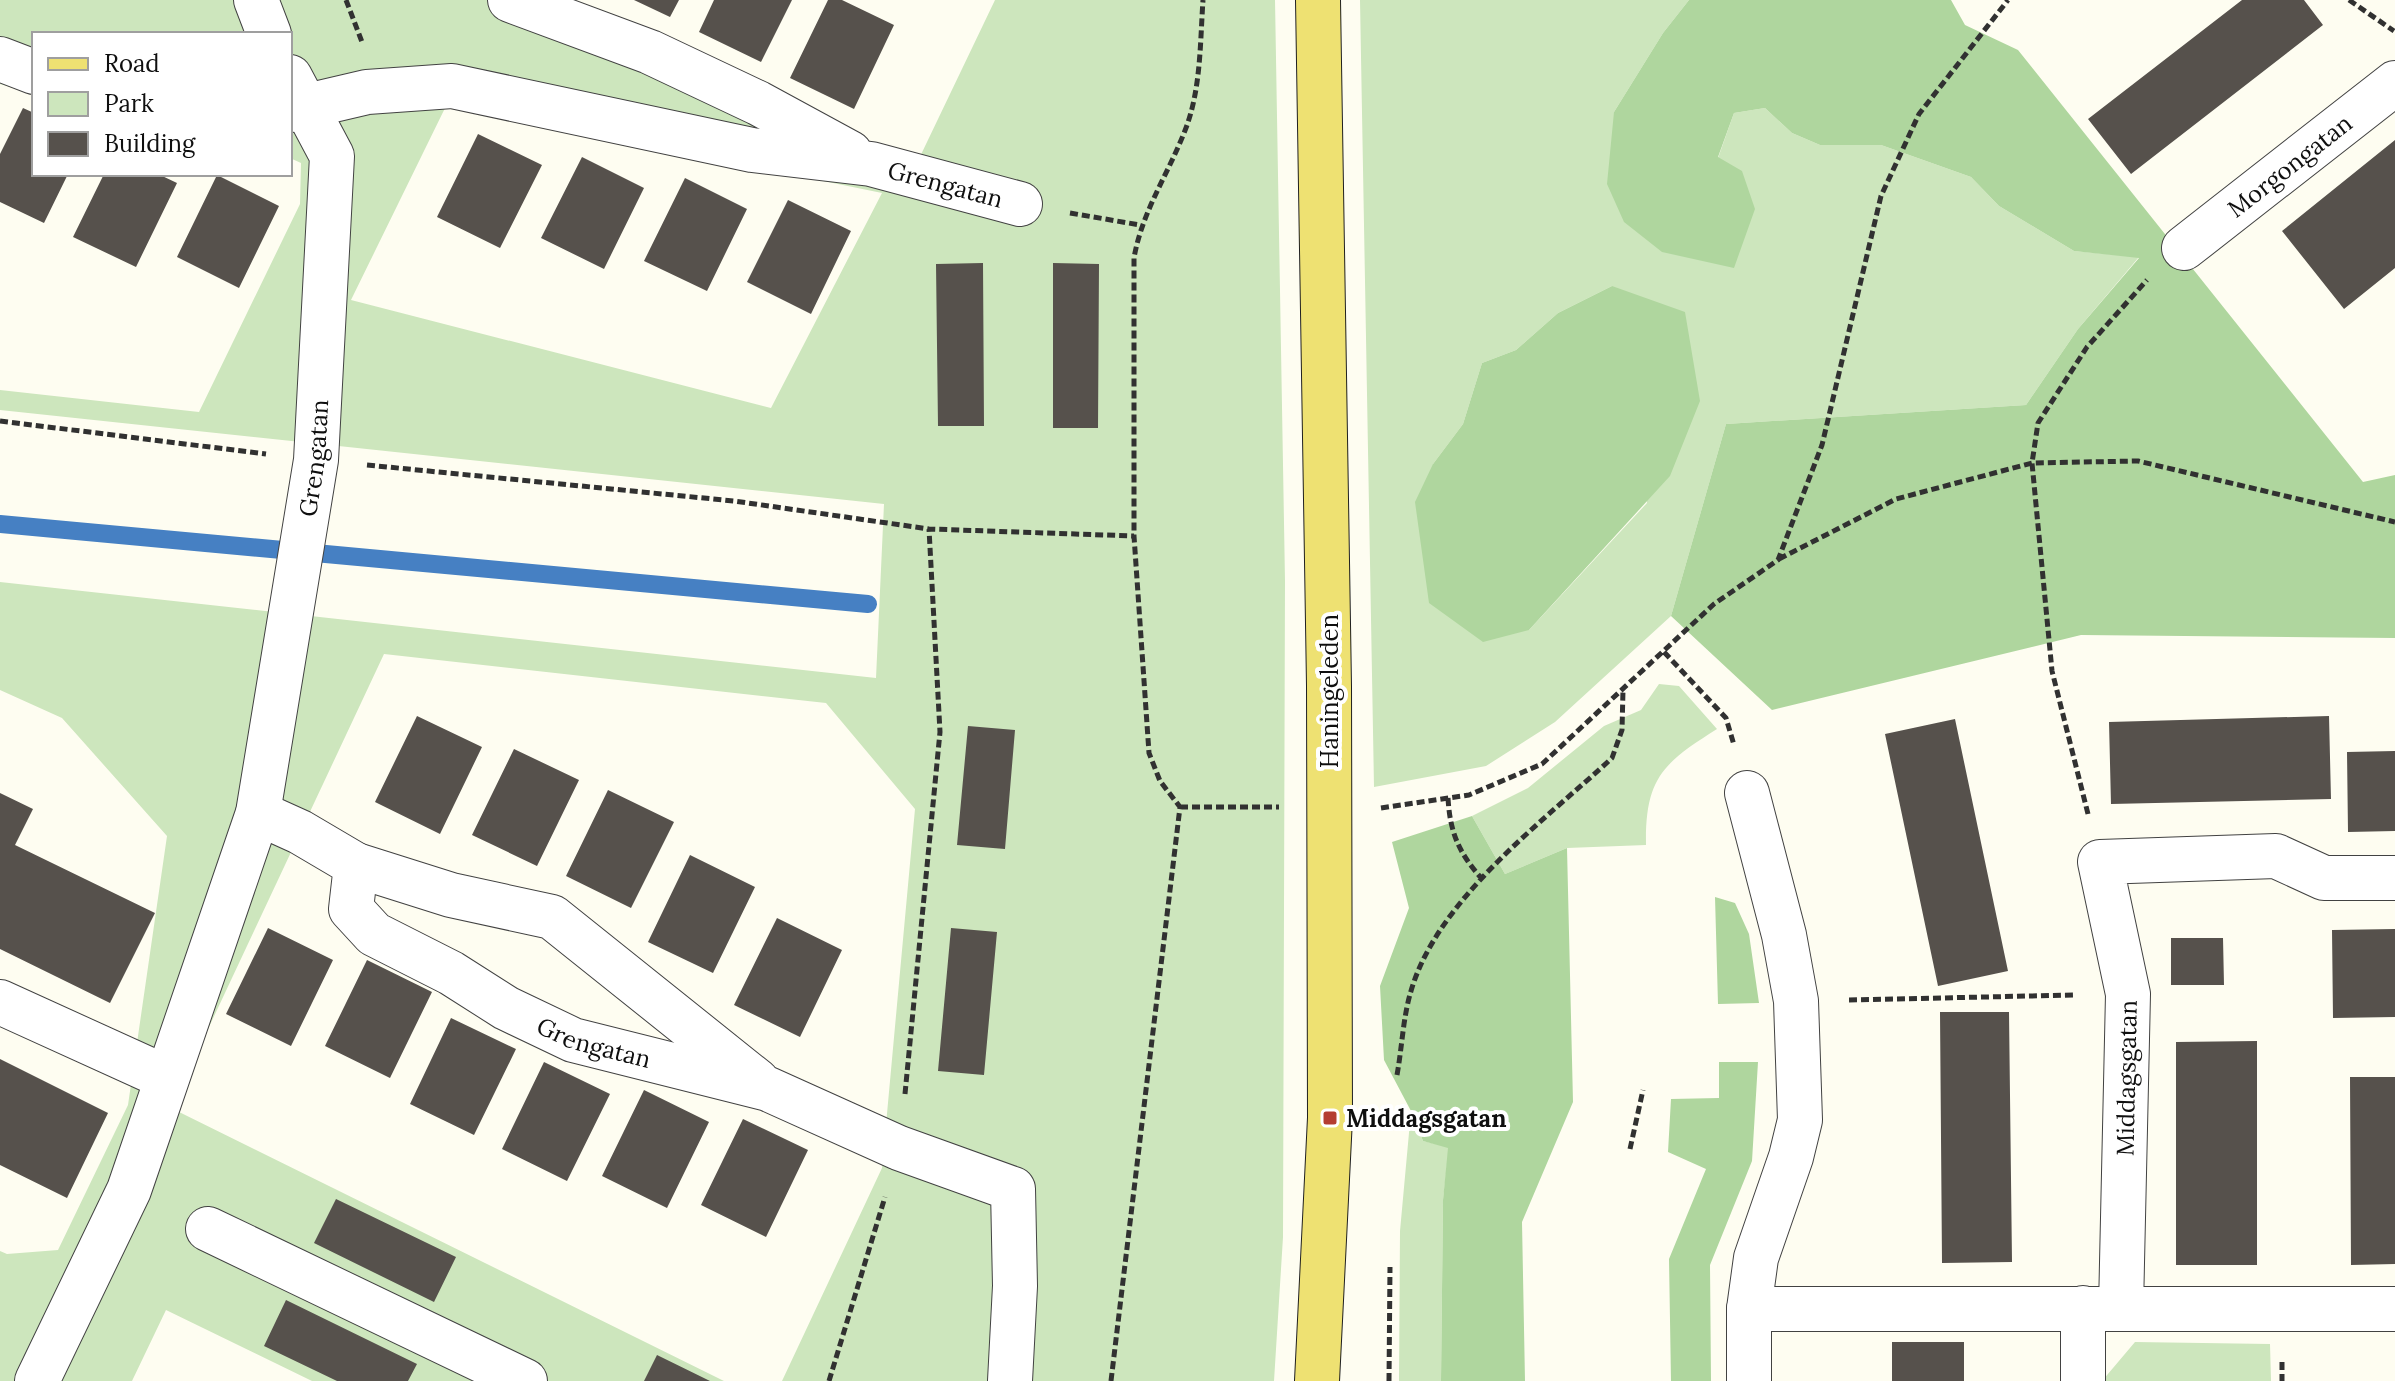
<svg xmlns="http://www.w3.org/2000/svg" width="2395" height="1381" font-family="Lora,serif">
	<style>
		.green { fill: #cde6bd; fill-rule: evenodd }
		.forest { fill: #afd69e }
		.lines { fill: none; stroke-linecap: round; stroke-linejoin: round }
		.stream { stroke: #4680c3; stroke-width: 18 }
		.building { fill: #56514c }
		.minor-casing { stroke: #424242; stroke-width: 46 }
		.major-casing { stroke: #202020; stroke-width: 46 }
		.path { stroke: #313131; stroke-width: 5; stroke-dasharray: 8 4; stroke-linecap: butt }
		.minor { stroke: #fff; stroke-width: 44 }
		.major { stroke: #eee172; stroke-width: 44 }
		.poi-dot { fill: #b43d31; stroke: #fff; stroke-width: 3 }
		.labels { text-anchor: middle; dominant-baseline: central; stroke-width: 8; stroke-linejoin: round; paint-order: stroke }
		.street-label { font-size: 24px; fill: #0f0f0f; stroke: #fff }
		.poi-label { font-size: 24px; font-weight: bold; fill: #0f0f0f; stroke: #fff; text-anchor: start }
	</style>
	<rect width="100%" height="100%" fill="#fefdf1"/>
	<path class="green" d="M 0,0 L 537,0 L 916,165 L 995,0 L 1275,0 L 1285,581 L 1283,1237 L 1274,1381 L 782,1381 L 882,1168 L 915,809 L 826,703 L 384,654 L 171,1108 L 724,1381 L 312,1381 L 166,1310 L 132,1381 L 0,1381 L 0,1251 L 7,1254 L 58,1250 L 128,1105 L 167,836 L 62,718 L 0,690 L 0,582 L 876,678 L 884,504 L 0,410 L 0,390 L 199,412 L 300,204 L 301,163 L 290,158 L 290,34 L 34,34 L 34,94 L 0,84 ZM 447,104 L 882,193 L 771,408 L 351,300 Z
		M 1360,0 L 1689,0 L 1663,33 L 1614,112 L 1718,158 L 1734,113 L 1765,108 L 1792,133 L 1820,145 L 1881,145 L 1971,177 L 1999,206 L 2074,251 L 2139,257 L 2078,329 L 2026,405 L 1726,424 L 1671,616 L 1555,722 L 1486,766 L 1374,787 ZM 1612,286 L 1647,503 L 1529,630 L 1433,464 L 1463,424 L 1482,363 L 1516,350 L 1558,313 Z
		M 1659,684 L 1679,686 L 1717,729 C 1663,763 1645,778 1646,845 L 1567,848 L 1505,874 L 1472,816 L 1528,788 L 1604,726 L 1641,710 Z
		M 1411,1111 L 1423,1141 L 1449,1147 L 1443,1200 L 1441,1381 L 1399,1381 L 1400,1231 Z
		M 2135,1342 L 2270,1344 L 2271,1381 L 2102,1381 Z"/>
	<path class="forest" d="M 1689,0 L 1951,0 L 1965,25 L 2018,50 L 2363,482 L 2395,475 L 2395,638 L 2081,635 L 1772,710 L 1671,616 L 1726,424 L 2026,405 L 2078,329 L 2139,258 L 2074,251 L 1999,206 L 1971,177 L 1881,145 L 1820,145 L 1792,133 L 1765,108 L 1734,113 L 1718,157 L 1742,171 L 1755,209 L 1734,268 L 1662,252 L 1624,222 L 1607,184 L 1614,112 L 1663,33 Z
		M 1612,286 L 1685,312 L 1700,401 L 1670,476 L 1529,630 L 1483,642 L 1429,603 L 1415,502 L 1433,464 L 1463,424 L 1482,363 L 1516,350 L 1558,313 Z
		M 1472,816 L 1505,874 L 1567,848 L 1573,1102 L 1522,1222 L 1525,1381 L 1441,1381 L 1443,1200 L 1448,1148 L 1423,1141 L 1411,1111 L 1384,1060 L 1380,986 L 1409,908 L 1392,842 Z
		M 1715,897 L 1735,903 L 1749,934 L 1759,1003 L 1718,1004 Z
		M 1719,1062 L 1758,1062 L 1752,1161 L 1710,1265 L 1711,1381 L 1671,1381 L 1669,1259 L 1706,1169 L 1668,1152 L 1671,1099 L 1719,1098 Z"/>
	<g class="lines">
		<path class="stream" d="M 0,524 L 868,604"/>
	</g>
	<path class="building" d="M 634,0 L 679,0 L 670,17 Z
		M 714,0 L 792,0 L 761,62 L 699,32 Z
		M 828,0 L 842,0 L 894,25 L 854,109 L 790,78 Z
		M 2242,0 L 2304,0 L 2323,25 L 2131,174 L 2088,119 Z
		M 23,108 L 34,113 L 34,174 L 68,174 L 44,223 L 0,202 L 0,154 Z
		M 478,134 L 542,165 L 500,248 L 437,217 Z
		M 2395,140 L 2395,268 L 2344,309 L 2282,231 Z
		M 582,157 L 644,188 L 604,269 L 541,238 Z
		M 104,174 L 158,174 L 177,183 L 136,267 L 73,237 Z
		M 217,175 L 279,206 L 239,288 L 177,257 Z
		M 685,178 L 747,209 L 707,291 L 644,261 Z
		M 788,200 L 851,231 L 811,314 L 747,282 Z
		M 983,263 L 984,426 L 938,426 L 936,264 Z
		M 1053,263 L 1099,264 L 1098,428 L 1053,428 Z
		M 417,716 L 482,747 L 440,834 L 375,802 Z
		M 2329,716 L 2331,799 L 2111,804 L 2109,722 Z
		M 1955,719 L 2008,971 L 1938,986 L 1885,734 Z
		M 968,726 L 1015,730 L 1005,849 L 957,845 Z
		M 514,749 L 579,780 L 537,866 L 472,835 Z
		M 2395,751 L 2395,831 L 2348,832 L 2347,752 Z
		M 608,790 L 674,822 L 631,908 L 566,876 Z
		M 0,793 L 33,809 L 15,845 L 155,913 L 110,1003 L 0,949 Z
		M 690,855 L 755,887 L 713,973 L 648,942 Z
		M 777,918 L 842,950 L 800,1037 L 734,1005 Z
		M 268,928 L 333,960 L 291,1046 L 226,1014 Z
		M 951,928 L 997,932 L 984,1075 L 938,1071 Z
		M 2395,929 L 2395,1017 L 2333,1018 L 2332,930 Z
		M 2171,938 L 2223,938 L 2224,985 L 2171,985 Z
		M 367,960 L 432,992 L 390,1078 L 325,1046 Z
		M 1940,1012 L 2009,1012 L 2012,1262 L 1942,1263 Z
		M 451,1018 L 516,1049 L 474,1135 L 410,1104 Z
		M 2257,1041 L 2257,1265 L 2176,1265 L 2176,1042 Z
		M 0,1059 L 108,1113 L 67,1198 L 0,1165 Z
		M 544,1062 L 610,1094 L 567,1181 L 502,1149 Z
		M 2350,1077 L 2395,1077 L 2395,1264 L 2351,1265 Z
		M 644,1090 L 709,1122 L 667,1208 L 602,1176 Z
		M 743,1119 L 808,1150 L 766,1237 L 701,1205 Z
		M 336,1199 L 456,1257 L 434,1302 L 314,1243 Z
		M 286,1300 L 417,1364 L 408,1381 L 337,1381 L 264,1346 Z
		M 1892,1342 L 1964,1342 L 1964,1381 L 1892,1381 Z
		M 657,1355 L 710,1381 L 644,1381 Z"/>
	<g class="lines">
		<g class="minor-casing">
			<g id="minor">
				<path d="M 256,0 L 269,34"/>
				<path d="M 510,0 L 650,52 L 758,103 L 850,153"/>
				<path d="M 0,59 L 34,72"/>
				<path id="s1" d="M 290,110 L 367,92 L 452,86 L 752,150 L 871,164 L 1020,204"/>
				<path id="s2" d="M 2184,248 L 2395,83"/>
				<path d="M 1747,793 L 1784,935 L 1796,1001 L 1800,1120 L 1791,1157 L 1756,1258 L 1749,1309 L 1749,1381"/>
				<path id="s3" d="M 258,813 L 300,832 L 356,865 L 351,909 L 374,934 L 451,973 L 506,1008 L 573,1040 L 768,1089 L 899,1148 L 1013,1189 L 1015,1286 L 1010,1381"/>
				<path d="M 356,865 L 451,895 L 552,917 L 757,1081"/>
				<path d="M 0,1002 L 165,1077"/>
				<path d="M 208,1229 L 525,1381"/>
				<path id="s4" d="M 2121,1308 L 2128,994 L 2100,862 L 2276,856 L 2324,878 L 2395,878"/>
				<path d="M 1749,1309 L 2395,1309"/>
				<path id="s5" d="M 37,1381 L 129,1190 L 258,813 L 316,460 L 332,156 L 290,77"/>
				<path d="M 2083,1381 L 2083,1308"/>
			</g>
		</g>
		<g class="major-casing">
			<path id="major" d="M 1317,1381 L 1330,1118 L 1329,686 L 1318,0"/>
		</g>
		<path class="path" d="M 346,0 L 362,42
			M 2349,0 L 2394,31
			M 1070,213 L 1140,225
			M 0,421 L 266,454
			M 367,465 L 734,501 L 929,529 L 1134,536
			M 1779,559 L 1896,499 L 2032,463 L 2138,461 L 2395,522
			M 1664,652 L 1726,718 L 1734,745
			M 1448,798 C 1450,833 1459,853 1482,879
			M 1180,807 L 1279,807
			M 1381,808 L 1469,795 L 1542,764 L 1714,604 L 1778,560 L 1822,445 L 1881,196 L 1919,114 L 2008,0
			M 2088,814 L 2052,671 L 2032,463 L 2038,423 L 2087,347 L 2147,280
			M 1849,1000 L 2075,995
			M 1397,1075 C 1402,1048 1403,1017 1411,991 C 1438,898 1544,821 1612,758 L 1622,730 L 1623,690
			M 905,1094 L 940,732 L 929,529
			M 1630,1149 L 1643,1090
			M 2282,1362 L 2282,1381
			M 829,1381 L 885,1197
			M 1111,1381 L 1180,807 L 1160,781 L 1149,753 L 1134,536 L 1134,258 C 1142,212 1167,176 1184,133 C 1201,92 1200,44 1203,0
			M 1389,1381 L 1390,1267"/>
		<use href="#minor" class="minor"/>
		<use href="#major" class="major"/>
	</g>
	<rect class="poi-dot" x="1322" y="1110" width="16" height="16" rx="4"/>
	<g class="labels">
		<g class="street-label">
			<text stroke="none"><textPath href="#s2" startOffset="134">Morgongatan</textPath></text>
			<text stroke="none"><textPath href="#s1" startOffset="668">Grengatan</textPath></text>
			<text stroke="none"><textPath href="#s5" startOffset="970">Grengatan</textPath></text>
			<text transform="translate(1329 691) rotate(-90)">Haningeleden</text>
			<text stroke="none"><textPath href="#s3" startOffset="436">Grengatan</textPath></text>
			<text stroke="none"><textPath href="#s4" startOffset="230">Middagsgatan</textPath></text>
		</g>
		<g class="poi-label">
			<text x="1346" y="1118">Middagsgatan</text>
		</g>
	</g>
	<rect x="32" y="32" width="260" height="144" fill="#ffffff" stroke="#9f9f9f" stroke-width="2"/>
	<rect x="48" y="58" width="40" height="12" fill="#eee172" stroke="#9f9f9f" stroke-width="2"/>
	<text x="104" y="72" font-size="24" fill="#0f0f0f">Road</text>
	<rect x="48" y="92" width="40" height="24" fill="#cde6bd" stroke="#9f9f9f" stroke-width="2"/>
	<text x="104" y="112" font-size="24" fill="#0f0f0f">Park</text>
	<rect x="48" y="132" width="40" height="24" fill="#56514c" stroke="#9f9f9f" stroke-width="2"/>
	<text x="104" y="152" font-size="24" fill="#0f0f0f">Building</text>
</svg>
